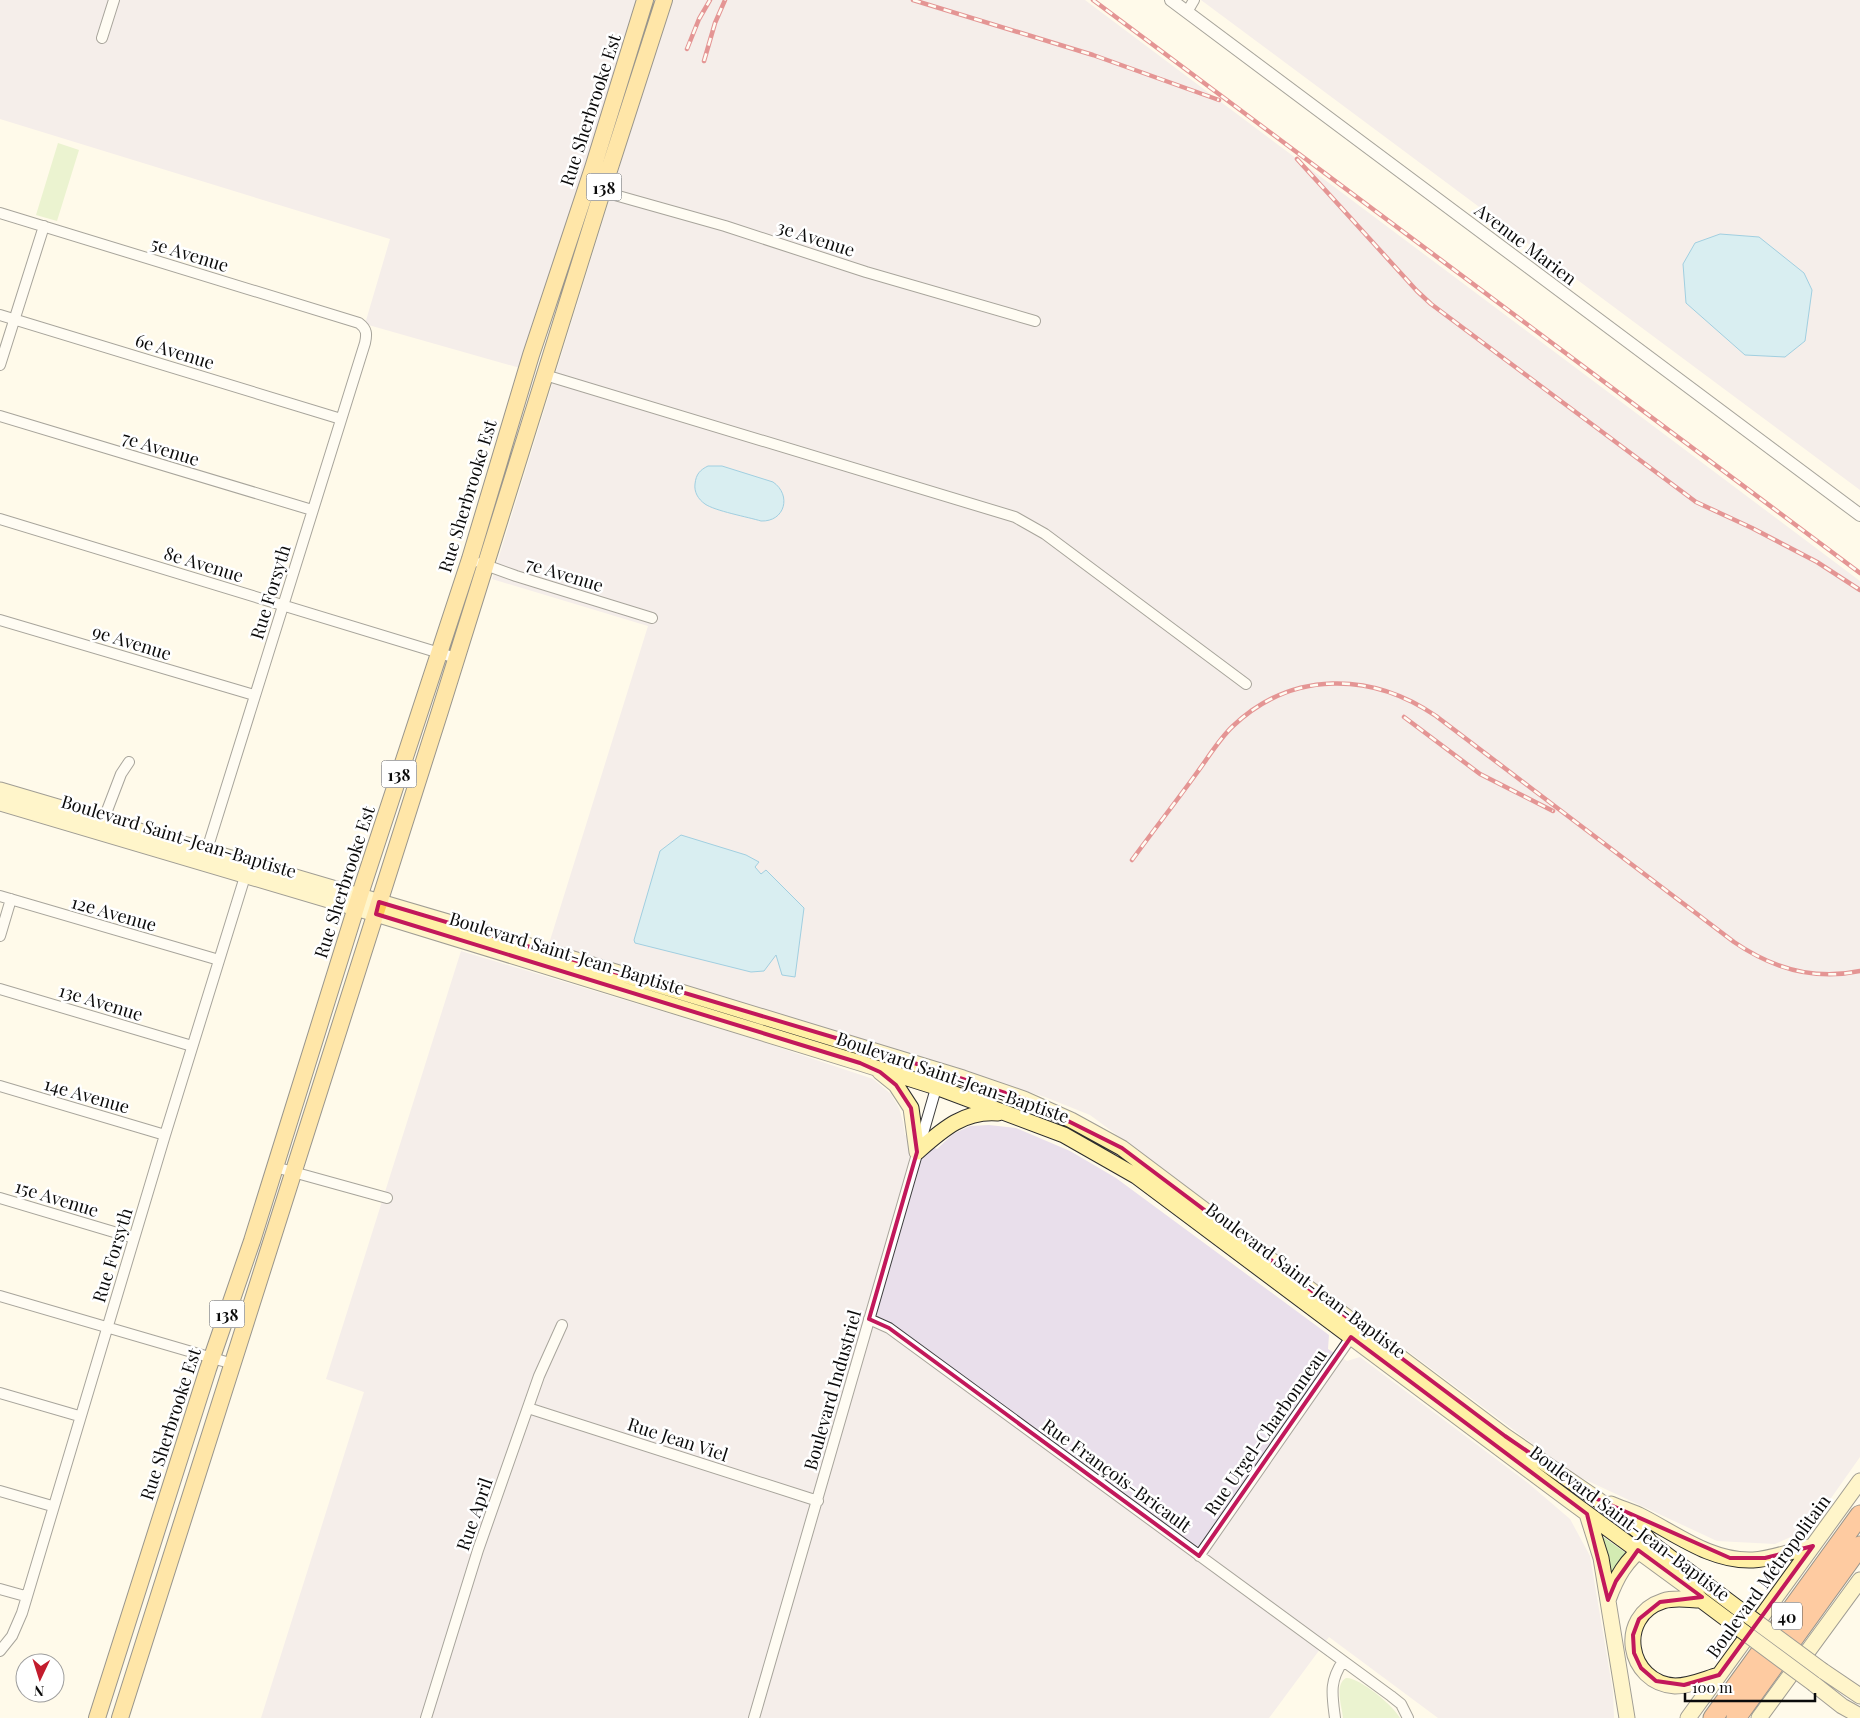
<svg xmlns="http://www.w3.org/2000/svg" width="1860" height="1718" font-family="'Playfair Display',serif">
	<style>
		.industrial { fill: #e9dfeb }
		.green { fill: #d3ebb2 }
		.water { fill: #abe0fa; stroke: #2e9bd5 }
		.lines { fill: none; stroke-linecap: round; stroke-linejoin: round }
		.minor-casing { stroke: #3e3e3e; stroke-width: 12 }
		.tertiary-casing { stroke: #3e3e3e; stroke-width: 14 }
		.secondary-casing { stroke: #2d2d2d; stroke-width: 17 }
		.primary-casing { stroke: #1c1c1c; stroke-width: 18 }
		.motorway-casing { stroke: #1c1c1c; stroke-width: 21 }
		.minor { stroke: #fff; stroke-width: 10 }
		.tertiary { stroke: #fff; stroke-width: 12 }
		.secondary { stroke: #fff0a5; stroke-width: 15 }
		.primary { stroke: #ffce5a; stroke-width: 16 }
		.motorway { stroke: #fd924a; stroke-width: 19 }
		.rail-casing { stroke: #c31c2d; stroke-width: 4.5 }
		.rail { stroke: #fff; stroke-width: 2.5; stroke-dasharray: 8; stroke-linecap: butt }
		.secondary-bridge-casing { stroke: #2d2d2d; stroke-width: 17; stroke-linecap: butt }
		.secondary-bridge { stroke: #fff0a5; stroke-width: 15 }
		.marked { fill: none; stroke: #c2185b; stroke-width: 4; stroke-linejoin: round }
		.labels { text-anchor: middle; dominant-baseline: central; stroke-width: 5; stroke-linejoin: round; paint-order: stroke }
		.shield { fill: #fff; stroke: #545454; stroke-width: 1 }
		.shield-label { font-size: 16px; font-weight: bold; fill: #0b0b0b }
		.street-label { font-size: 18px; fill: #0b0b0b; stroke: #fff }
	</style>
	<rect width="100%" height="100%" fill="#fffaea"/>
	<path class="industrial" d="M 0,0 L 645,0 L 527,370 L 365,324 L 390,239 L 0,119 Z
		M 671,0 L 1085,0 L 1860,581 L 1860,1457 L 1810,1528 L 1775,1544 L 1717,1541 L 1573,1474 L 1090,1115 L 1045,1097 L 548,947 L 648,626 L 492,579 Z
		M 1201,0 L 1860,0 L 1860,490 Z
		M 461,951 L 754,1039 L 873,1079 L 891,1094 L 899,1108 L 903,1122 L 905,1135 L 937,1149 L 953,1134 L 970,1126 L 989,1125 L 1016,1128 L 1070,1151 L 1116,1178 L 1329,1335 L 1328,1349 L 1347,1361 L 1360,1357 L 1528,1483 L 1570,1519 L 1590,1556 L 1613,1692 L 1614,1718 L 1438,1718 L 1329,1637 L 1269,1718 L 261,1718 L 364,1392 L 326,1379 Z"/>
	<path class="green" d="M 58,143 L 79,150 L 57,221 L 36,215 Z
		M 1602,1536 L 1626,1553 L 1611,1577 L 1600,1537 Z
		M 1346,1678 C 1359,1677 1394,1706 1400,1718 L 1343,1718 C 1342,1706 1334,1685 1346,1678 Z"/>
	<path class="water" d="M 1720,234 L 1759,237 L 1804,273 L 1812,290 L 1805,341 L 1785,357 L 1745,355 L 1686,303 L 1683,264 L 1695,243 Z
		M 708,466 L 722,466 L 773,482 C 792,495 785,522 761,521 C 748,517 715,511 705,504 C 698,499 694,492 695,484 C 696,474 700,470 708,466 Z
		M 681,835 L 746,855 L 759,862 L 755,867 L 761,874 L 766,870 L 804,908 L 795,977 L 782,975 L 776,955 L 764,971 L 751,972 L 635,943 L 634,940 L 660,851 Z"/>
	<g class="lines">
		<g class="minor-casing">
			<path id="minor" d="M 1187,12 L 1194,0
				M 102,38 L 114,0
				M 597,190 L 725,226 L 866,272 L 1035,321
				M 0,213 L 359,323 C 367,329 367,334 365,343 L 205,856
				M 0,315 L 341,419
				M 0,365 L 44,226
				M 545,375 L 1015,517 L 1045,534 L 1246,684
				M 0,416 L 312,510
				M 0,519 L 456,658
				M 480,563 L 516,576 L 652,618
				M 0,620 L 254,695
				M 103,821 L 121,774 L 129,762
				M 0,896 L 219,960
				M 0,936 L 11,899
				M 0,989 L 192,1046
				M 0,1086 L 165,1135
				M 275,1167 L 387,1198
				M 0,1198 L 134,1238
				M 0,1296 L 233,1364
				M 869,1319 L 889,1328 L 1391,1696 L 1401,1704 L 1408,1718
				M 0,1393 L 79,1416
				M 528,1408 L 818,1501
				M 0,1491 L 52,1506
				M 1199,1556 L 1354,1333
				M 0,1589 L 25,1596
				M 0,1651 L 12,1636 L 22,1613 L 165,1135 L 247,870
				M 426,1718 L 478,1550 L 539,1376 L 562,1325
				M 754,1718 L 941,1071
				M 1335,1718 C 1332,1694 1329,1682 1343,1661"/>
		</g>
		<g class="tertiary-casing">
			<path id="tertiary" d="M 1171,0 L 1860,515"/>
		</g>
		<g class="secondary-casing">
			<path id="secondary" d="M 0,790 L 550,952 L 963,1078 L 1024,1099 L 1071,1120 L 1122,1148 L 1505,1436 L 1597,1499 L 1645,1536 L 1651,1543 L 1739,1609
				M 0,803 L 376,914 L 860,1063 L 936,1087 L 1064,1135 L 1136,1176 L 1570,1501 L 1690,1589 L 1701,1600 L 1729,1621
				M 880,1072 L 896,1085 L 911,1108 L 917,1152
				M 917,1152 C 941,1131 963,1110 998,1113
				M 1611,1504 C 1620,1508 1630,1511 1639,1515 C 1675,1533 1711,1562 1753,1560 C 1773,1559 1793,1550 1813,1546
				M 1587,1514 L 1601,1558 L 1627,1718
				M 1608,1600 C 1616,1578 1626,1559 1646,1546
				M 1701,1600 C 1689,1600 1675,1597 1663,1601 C 1616,1616 1627,1683 1675,1686 C 1690,1686 1705,1679 1719,1675
				M 1823,1671 L 1860,1696
				M 1814,1684 L 1842,1706 L 1860,1716
				M 1688,1718 L 1860,1481
				M 1759,1718 L 1860,1580"/>
		</g>
		<g class="primary-casing">
			<path id="primary" d="M 97,1718 L 208,1369 L 252,1241 L 363,885 L 470,559 L 531,355 L 593,168 L 645,0
				M 120,1718 L 440,711 L 602,192 L 664,0"/>
		</g>
		<g class="motorway-casing">
			<path id="motorway" d="M 1713,1718 L 1860,1515
				M 1736,1718 L 1860,1546"/>
		</g>
		<use href="#minor" class="minor"/>
		<use href="#tertiary" class="tertiary"/>
		<use href="#secondary" class="secondary"/>
		<use href="#primary" class="primary"/>
		<use href="#motorway" class="motorway"/>
		<g class="rail-casing">
			<path id="rail" d="M 913,0 L 1093,55 L 1219,100
				M 1093,0 L 1860,573
				M 687,49 L 699,19 L 710,0
				M 704,61 L 715,23 L 725,0
				M 1297,159 L 1417,291 L 1431,304 L 1696,502 L 1752,528 L 1817,562 L 1860,590
				M 1404,717 L 1480,774 L 1553,811
				M 1132,860 C 1153,831 1175,803 1196,774 C 1208,758 1219,739 1233,726 C 1292,670 1372,672 1436,716 L 1734,942 C 1772,968 1814,981 1860,971"/>
		</g>
		<use href="#rail" class="rail"/>
		<g class="secondary-bridge-casing">
			<path id="secondary-bridge" d="M 1739,1609 L 1823,1671
				M 1729,1621 L 1814,1684"/>
		</g>
		<use href="#secondary-bridge" class="secondary-bridge"/>
	</g>
	<path d="M0 0H1860V1718H0ZM 379,902 L 856,1044 L 1024,1099 L 1122,1148 L 1505,1436 L 1597,1499 L 1730,1558 L 1765,1558 L 1813,1546 L 1719,1675 L 1684,1685 L 1656,1681 L 1641,1668 L 1634,1653 L 1633,1635 L 1639,1619 L 1660,1602 L 1702,1597 L 1638,1550 L 1616,1581 L 1608,1600 L 1587,1514 L 1351,1337 L 1199,1556 L 889,1328 L 869,1319 L 917,1152 L 911,1108 L 896,1085 L 880,1072 L 860,1063 L 376,914 Z" fill="#fffaea" fill-opacity=".55" fill-rule="evenodd"/>
	<path class="marked" d="M 379,902 L 856,1044 L 1024,1099 L 1122,1148 L 1505,1436 L 1597,1499 L 1730,1558 L 1765,1558 L 1813,1546 L 1719,1675 L 1684,1685 L 1656,1681 L 1641,1668 L 1634,1653 L 1633,1635 L 1639,1619 L 1660,1602 L 1702,1597 L 1638,1550 L 1616,1581 L 1608,1600 L 1587,1514 L 1351,1337 L 1199,1556 L 889,1328 L 869,1319 L 917,1152 L 911,1108 L 896,1085 L 880,1072 L 860,1063 L 376,914 Z"/>
	<g class="labels">
		<g class="shield">
			<rect x="586.5" y="173.5" width="35" height="27" rx="4"/>
			<rect x="381.5" y="760.5" width="35" height="27" rx="4"/>
			<rect x="209.5" y="1300.5" width="35" height="27" rx="4"/>
			<rect x="1772" y="1602.5" width="30" height="27" rx="4"/>
		</g>
		<g class="shield-label">
			<text x="604" y="187">138</text>
			<text x="399" y="774">138</text>
			<text x="227" y="1314">138</text>
			<text x="1787" y="1616">40</text>
		</g>
		<g class="street-label">
			<text transform="translate(590 110) rotate(-72)">Rue Sherbrooke Est</text>
			<text transform="translate(816 238) rotate(18)">3e Avenue</text>
			<text transform="translate(1526 244) rotate(37)">Avenue Marien</text>
			<text transform="translate(190 254) rotate(17)">5e Avenue</text>
			<text transform="translate(175 351) rotate(17)">6e Avenue</text>
			<text transform="translate(161 448) rotate(17)">7e Avenue</text>
			<text transform="translate(467 496) rotate(-73)">Rue Sherbrooke Est</text>
			<text transform="translate(204 564) rotate(17)">8e Avenue</text>
			<text transform="translate(565 574) rotate(17)">7e Avenue</text>
			<text transform="translate(270 592) rotate(-73)">Rue Forsyth</text>
			<text transform="translate(132 642) rotate(17)">9e Avenue</text>
			<text transform="translate(179 836) rotate(17)">Boulevard Saint-Jean-Baptiste</text>
			<text transform="translate(344 882) rotate(-72)">Rue Sherbrooke Est</text>
			<text transform="translate(114 913) rotate(16)">12e Avenue</text>
			<text transform="translate(567 953) rotate(17)">Boulevard Saint-Jean-Baptiste</text>
			<text transform="translate(101 1002) rotate(17)">13e Avenue</text>
			<text transform="translate(953 1077) rotate(19)">Boulevard Saint-Jean-Baptiste</text>
			<text transform="translate(87 1095) rotate(16)">14e Avenue</text>
			<text transform="translate(57 1198) rotate(17)">15e Avenue</text>
			<text transform="translate(112 1255) rotate(-73)">Rue Forsyth</text>
			<text transform="translate(1306 1280) rotate(37)">Boulevard Saint-Jean-Baptiste</text>
			<text transform="translate(832 1390) rotate(-74)">Boulevard Industriel</text>
			<text transform="translate(170 1424) rotate(-72)">Rue Sherbrooke Est</text>
			<text transform="translate(1265 1432) rotate(-55)">Rue Urgel-Charbonneau</text>
			<text transform="translate(678 1439) rotate(18)">Rue Jean Viel</text>
			<text transform="translate(1117 1475) rotate(36)">Rue François-Bricault</text>
			<text transform="translate(474 1514) rotate(-71)">Rue April</text>
			<text transform="translate(1630 1523) rotate(37)">Boulevard Saint-Jean-Baptiste</text>
			<text transform="translate(1768 1576) rotate(-54)">Boulevard Métropolitain</text>
		</g>
	</g>
	<g transform="translate(40 1678) rotate(184)"><circle r="24" fill="#ffffff" stroke="#9d9d9d"/>
	<path d="M0-4L9 19L0 12L-9 19Z" fill="#c31c2d"/>
	<text y="-8" font-size="14" font-weight="bold" text-anchor="middle" fill="#0b0b0b">N</text>
	</g>
	<path d="M1685 1693v8h130v-8" fill="none" stroke="#0b0b0b" stroke-width="2.5"/>
	<text x="1692" y="1693" font-size="15" fill="#0b0b0b" stroke="#ffffff" stroke-width="4" paint-order="stroke">100 m</text>
</svg>
